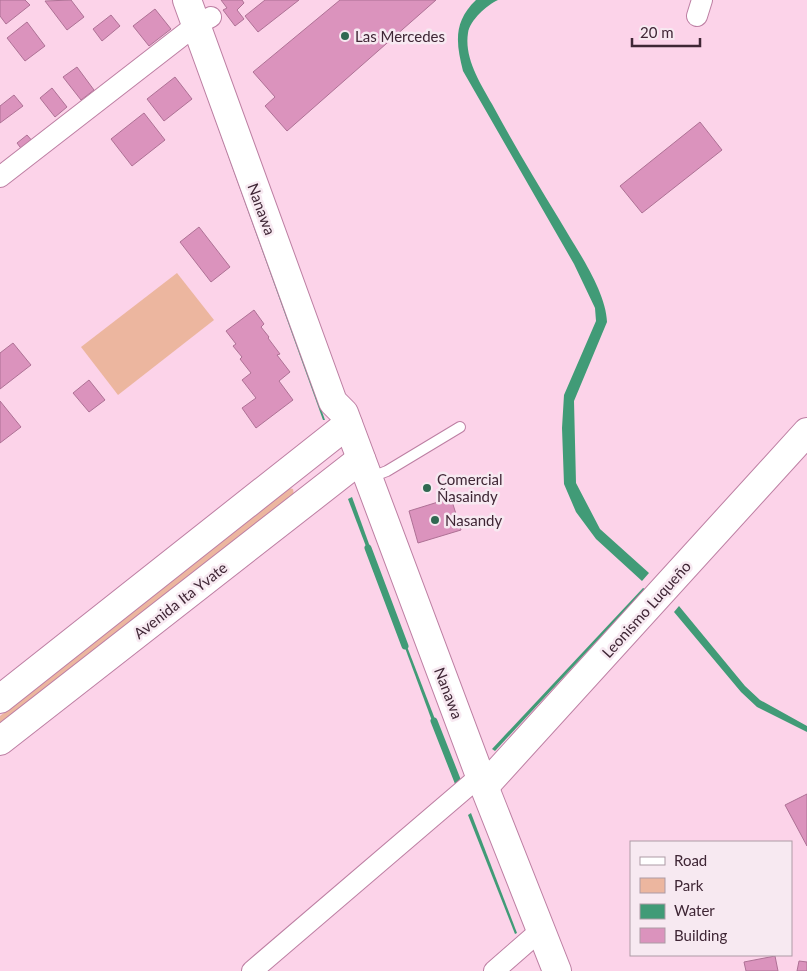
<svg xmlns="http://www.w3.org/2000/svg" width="807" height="971" font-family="Lato,sans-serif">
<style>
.green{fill:#ecb69f}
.water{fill:#419b77}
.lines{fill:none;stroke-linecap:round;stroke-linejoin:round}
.stream{stroke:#419b77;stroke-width:7}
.building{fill:#db93bd;stroke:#ae7195}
.lane-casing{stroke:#bd7fa3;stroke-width:12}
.street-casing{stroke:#bd7fa3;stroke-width:22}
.secondary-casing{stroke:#bd7fa3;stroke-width:30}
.lane{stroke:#fff;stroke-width:10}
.street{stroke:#fff;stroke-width:20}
.secondary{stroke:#fff;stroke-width:28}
.poi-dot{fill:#306851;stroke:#f7e9f1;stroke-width:2}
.labels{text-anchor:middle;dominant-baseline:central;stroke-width:5;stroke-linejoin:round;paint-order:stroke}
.poi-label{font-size:15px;fill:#3f2635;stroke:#f7e9f1;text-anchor:start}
.street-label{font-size:15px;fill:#3f2635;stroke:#f7e9f1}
</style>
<rect width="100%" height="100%" fill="#fcd3e9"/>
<g class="green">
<path d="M177 273 214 320 118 395 81 347Z"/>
<path d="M289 488 293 489 294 495 0 727V716Z"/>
</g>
<g class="water">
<path d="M476 0H498C487 5 470 20 468 33 464 58 480 83 492 104 513 143 536 181 559 219 575 247 606 290 607 322L574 401 576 483 600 529 649 573 642 581 596 539 576 512 564 484 562 428 564 395 596 321 595 308 574 264 463 71C456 43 453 22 476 0Z"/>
<path d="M191 46 325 420H323L189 47Z"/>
<path d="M352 497 373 555 370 557 348 499Z"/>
<path d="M643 588 645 589 495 751 492 749Z"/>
<path d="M679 606 745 686 760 700 807 726V732L757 707 741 692 674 612Z"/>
<path d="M403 636 438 727 435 729 401 637Z"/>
<path d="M471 813 517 933 515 934 468 815Z"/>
</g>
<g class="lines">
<g class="stream">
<path d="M368 548 405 646"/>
<path d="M434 721 458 782"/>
</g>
</g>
<g class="building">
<path d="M0 0H25L30 5 6 24 0 16Z"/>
<path d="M71 0 84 17 67 30 45 1Z"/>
<path d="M221 0H242L244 3 237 10 244 19 235 26 223 10 227 8Z"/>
<path d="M265 0H299L258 32 245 16Z"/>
<path d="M340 0H436L287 131 265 106 275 97 253 72Z"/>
<path d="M155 9 171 29 149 46 133 26Z"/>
<path d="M111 15 120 26 102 41 93 29Z"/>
<path d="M27 22 45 46 25 61 7 38Z"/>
<path d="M77 67 94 90 81 100 63 77Z"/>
<path d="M175 77 192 99 164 121 147 99Z"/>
<path d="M52 88 67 107 55 117 40 98Z"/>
<path d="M14 95 23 106 0 123V106Z"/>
<path d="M144 113 165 140 132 166 111 139Z"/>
<path d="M700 122 722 150 642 213 620 186Z"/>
<path d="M27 135 34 143 23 151 17 143Z"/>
<path d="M199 227 230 267 211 282 180 242Z"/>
<path d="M254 310 264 324 261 327 269 337 268 338 280 354 277 355 290 372 279 381 293 400 256 428 242 408 256 398 242 380 251 373 240 359 242 357 233 346 236 344 226 331Z"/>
<path d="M13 343 31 365 0 389V353Z"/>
<path d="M89 380 105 400 89 412 73 393Z"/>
<path d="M0 401 21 427 0 443Z"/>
<path d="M451 498 461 530 418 543 409 511Z"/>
<path d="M807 794V846L785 805Z"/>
<path d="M775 956 778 971H746L744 962Z"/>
<path d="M799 961 807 962V971H797Z"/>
</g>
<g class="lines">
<g class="lane-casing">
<path id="lane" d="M369 478 387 471 460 427"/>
</g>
<g class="street-casing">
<g id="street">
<path d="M697 16 702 0"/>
<path d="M0 177 196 25 211 17"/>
<path d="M252 971 480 776"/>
<path d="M494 971 541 930"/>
</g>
</g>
<g class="secondary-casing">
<g id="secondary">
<path d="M187 0 333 402 344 413 480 776 557 971"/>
<path d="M0 699 348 424"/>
<path d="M0 741 361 459"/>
<path d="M484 787 807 432"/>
</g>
</g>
<use href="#lane" class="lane"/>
<use href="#street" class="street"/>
<use href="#secondary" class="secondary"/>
</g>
<g class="poi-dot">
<circle cx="345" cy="36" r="5"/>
<circle cx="427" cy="488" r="5"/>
<circle cx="435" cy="520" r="5"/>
</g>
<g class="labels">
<g class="poi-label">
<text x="355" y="36">Las Mercedes</text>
<text x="437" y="479">Comercial<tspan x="437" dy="17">Ñasaindy</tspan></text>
<text x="445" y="520">Nasandy</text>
</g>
<g class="street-label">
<text transform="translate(262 209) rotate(70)">Nanawa</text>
<text transform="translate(180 600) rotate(-38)">Avenida Ita Yvate</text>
<text transform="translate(646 609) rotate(-48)">Leonismo Luqueño</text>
<text transform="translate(449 693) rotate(69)">Nanawa</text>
</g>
</g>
<rect x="630" y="841" width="162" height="115" fill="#f7e9f1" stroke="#ad9ba6"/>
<rect x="640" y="857" width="25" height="8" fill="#ffffff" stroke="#ad9ba6"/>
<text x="674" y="866" font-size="15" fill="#3f2635">Road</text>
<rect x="640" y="878" width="25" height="15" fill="#ecb69f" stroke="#ad9ba6"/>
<text x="674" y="891" font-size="15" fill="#3f2635">Park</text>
<rect x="640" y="904" width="25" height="15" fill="#419b77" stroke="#ad9ba6"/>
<text x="674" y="916" font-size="15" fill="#3f2635">Water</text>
<rect x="640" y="928" width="25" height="15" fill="#db93bd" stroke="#ad9ba6"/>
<text x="674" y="941" font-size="15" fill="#3f2635">Building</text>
<path d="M632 38v8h68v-8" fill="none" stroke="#3f2635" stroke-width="2.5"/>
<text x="640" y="38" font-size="15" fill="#3f2635" stroke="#f7e9f1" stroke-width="4" paint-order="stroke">20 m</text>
</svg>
